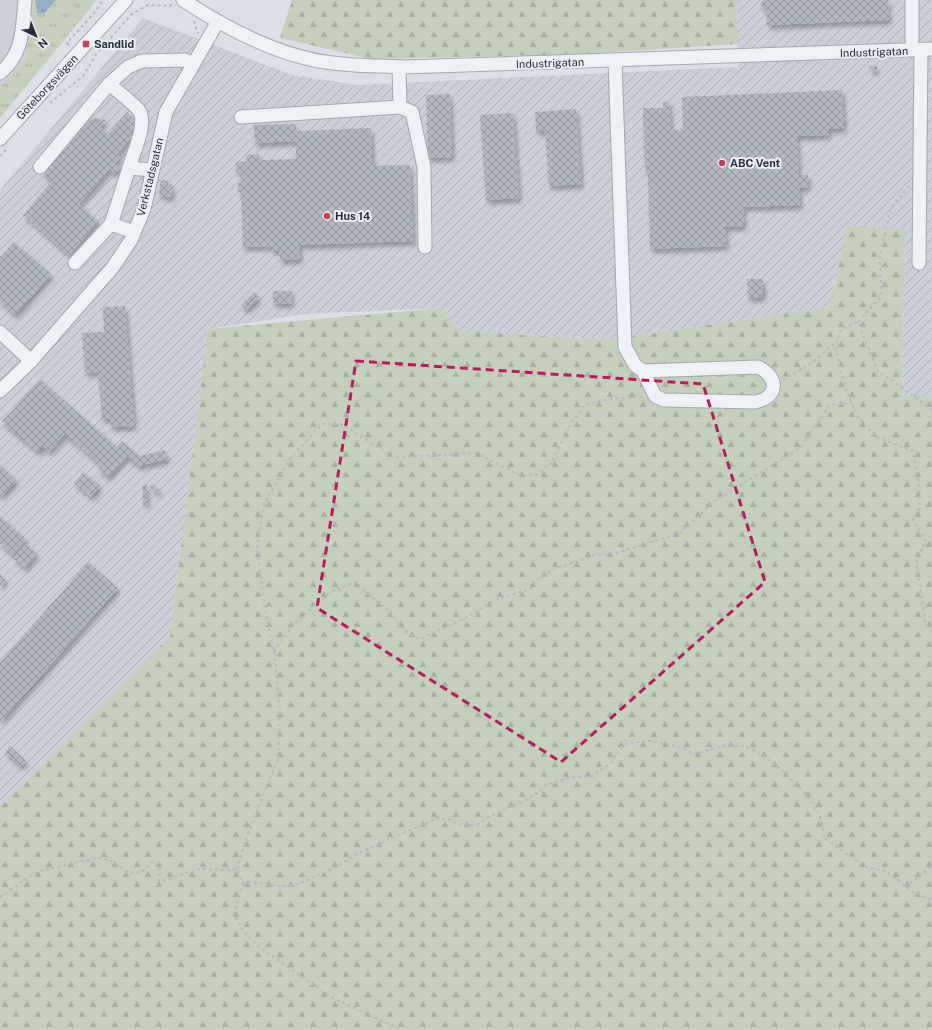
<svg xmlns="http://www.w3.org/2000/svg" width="932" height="1030" font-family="'Public Sans',sans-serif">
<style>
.built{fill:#cacfd8}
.industrial{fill:url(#industrial-furrows)}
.grass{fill:url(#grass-tufts)}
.forest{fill:url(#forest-firs)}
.water{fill:url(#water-ripples)}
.building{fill:url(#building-cross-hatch);filter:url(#shadow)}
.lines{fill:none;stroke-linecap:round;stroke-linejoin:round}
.minor-casing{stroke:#a1a7b0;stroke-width:15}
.path{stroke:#b6bbc1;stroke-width:2;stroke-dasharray:3 3;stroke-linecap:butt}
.minor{stroke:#eef1f5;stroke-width:13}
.marked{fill:none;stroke:#c2185b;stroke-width:3;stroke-dasharray:8 5;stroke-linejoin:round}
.poi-dot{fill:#cf3c57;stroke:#ebeff4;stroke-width:1.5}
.labels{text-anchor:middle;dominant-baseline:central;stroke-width:4;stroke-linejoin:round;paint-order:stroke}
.poi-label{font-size:11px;font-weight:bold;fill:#252f3c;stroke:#ebeff4;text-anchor:start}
.street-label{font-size:11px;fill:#252f3c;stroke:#ebeff4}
</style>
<defs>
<pattern id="industrial-furrows" width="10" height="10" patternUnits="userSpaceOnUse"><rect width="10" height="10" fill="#cacfd8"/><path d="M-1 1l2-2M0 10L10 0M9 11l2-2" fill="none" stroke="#adb2ba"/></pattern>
<pattern id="grass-tufts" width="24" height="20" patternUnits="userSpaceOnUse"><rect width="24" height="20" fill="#c2d0bc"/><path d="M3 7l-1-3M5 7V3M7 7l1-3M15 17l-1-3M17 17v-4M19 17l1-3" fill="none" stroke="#a7b3a2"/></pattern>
<pattern id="forest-firs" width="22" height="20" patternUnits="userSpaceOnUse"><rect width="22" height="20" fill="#c2d0bc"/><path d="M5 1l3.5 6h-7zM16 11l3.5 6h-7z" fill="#a7b3a2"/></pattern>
<pattern id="water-ripples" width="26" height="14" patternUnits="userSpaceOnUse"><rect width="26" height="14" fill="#95afc7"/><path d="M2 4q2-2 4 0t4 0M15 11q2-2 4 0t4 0" fill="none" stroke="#798fa3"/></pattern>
<pattern id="building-cross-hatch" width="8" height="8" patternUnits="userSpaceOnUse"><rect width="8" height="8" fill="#b3b9c3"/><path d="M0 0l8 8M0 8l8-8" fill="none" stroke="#9197a0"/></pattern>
<filter id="shadow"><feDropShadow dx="2.5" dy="4.5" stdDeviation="2" flood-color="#0004"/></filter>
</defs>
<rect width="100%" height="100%" fill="#dce0e6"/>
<path class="built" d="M0 0H28L25 32 26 58 0 87Z"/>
<path class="industrial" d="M736 0H932V397H902L905 230 848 226 829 307 607 340 460 331 441 308 306 314 208 329 170 636 0 807V190L143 18 292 75 357 85 738 67Z"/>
<path class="grass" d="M28 0H35L37 13 44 14 56 0H97L0 118V87L26 58 25 32Z"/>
<g class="forest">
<path d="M292 0H736L738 44 584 54 371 59 280 38Z"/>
<path d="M848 226 905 229 902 396 932 397V1030H0V807L170 636 208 329 441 308 460 331 607 340 829 307Z"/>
</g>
<path class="water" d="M35 0H56L44 14 37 13Z"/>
<g class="building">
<path d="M763 0H888L889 20 767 25 766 8 764 9 760 5Z"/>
<path d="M869 66H877V70H870Z"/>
<path d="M842 90 844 128 828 129 829 135 797 136 799 175H808V187L799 188 800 205 743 207 744 226 725 227 726 246 650 249 648 173H646L644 154 643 108H663V102L669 101 671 130H683L682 97Z"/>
<path d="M450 94 452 157 428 158 426 95Z"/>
<path d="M576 109 581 184 549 186 545 131H536L535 112Z"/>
<path d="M127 112 138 122V130L117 154 120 157 115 164 120 168 115 174 110 169 79 204 98 221 69 255 23 215 52 181 42 172 84 123 95 118 106 120 100 127 108 134Z"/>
<path d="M513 113 519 198 486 200 480 115Z"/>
<path d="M296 124V131L371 128 372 166 410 165 413 241 299 245 300 259 280 260 279 246 278 250 272 251V246L243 247 241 192H238V183H241L240 172H236V162L247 161 246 155 259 154V160L296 159V141L255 143 254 125Z"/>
<path d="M161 180 169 181 168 185H173L171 197 159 195Z"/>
<path d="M14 242 51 274 15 315 0 301V257Z"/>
<path d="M747 279H763V297L748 298Z"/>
<path d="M273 291H292L291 304 273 303Z"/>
<path d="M255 292 259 297 246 310 241 305Z"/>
<path d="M125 306 134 426 111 427 110 418 102 419 98 372 85 373 82 333 104 332 103 307Z"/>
<path d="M40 379 117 447 122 441 140 456 165 450 167 459 139 466 127 456 108 477 99 469 101 465 65 434 49 452 43 446 38 452 2 421Z"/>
<path d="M0 465 16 480 0 498Z"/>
<path d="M83 472 100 486 91 497 74 483Z"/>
<path d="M153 484 160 490 158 493 150 487Z"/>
<path d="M143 485H147V504L143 505Z"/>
<path d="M0 516 26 539 13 555 0 543Z"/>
<path d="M26 544 37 553 25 568 13 558Z"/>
<path d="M88 562 118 588 0 722V662Z"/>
<path d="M0 574 6 580 0 587Z"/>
<path d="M10 746 26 761 21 766 5 752Z"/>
</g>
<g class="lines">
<g class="minor-casing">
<g id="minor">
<path d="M183 0C227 29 279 57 333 63 356 66 381 66 405 67L932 49"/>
<path d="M912 0V50"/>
<path d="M615 61 625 347 635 365 643 371 655 396 664 400 755 402C779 397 779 377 758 367L643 371"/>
<path d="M0 73C24 53 22 29 25 0"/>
<path d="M109 84C119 92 129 100 138 109 149 121 133 153 129 168"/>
<path d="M400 107 412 112 424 167 425 247"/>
<path d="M241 117 400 107 399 67"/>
<path d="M0 139 126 0"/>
<path d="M40 167 109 84 128 67 142 61 185 60 193 64"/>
<path d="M134 232 111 224 129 168 152 170"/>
<path d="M75 263 111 224"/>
<path d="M919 263 921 50"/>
<path d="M0 332 31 361"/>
<path d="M0 391 31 361 113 267 131 240 144 209 166 112 217 23"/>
</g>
</g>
<g class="path">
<path d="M194 21 198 34"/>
<path d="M69 45 67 43 95 12 103 0"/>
<path d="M50 103 83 76 97 53 133 13 148 5 170 6 173 2"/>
<path d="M0 156 6 150"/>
<path d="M858 322 881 297 880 257 891 207 909 186"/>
<path d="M783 380 812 363 837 341"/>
<path d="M932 410 877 370 858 322 844 328 839 333 836 350 845 388 858 417 876 437 913 451 919 484 920 507 913 520 926 541 916 559 925 622 932 631"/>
<path d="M274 652 296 622 331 592 355 582 364 591 389 611 406 632 419 639 464 619 495 600 530 589 539 578 554 569 595 555 614 554 680 533 713 502 800 448 830 405 852 403"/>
<path d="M237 869 247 836 278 758 280 711 274 652 266 616 257 548 264 504 290 459 322 424H341L394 457 476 453 520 475H536L553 462 566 431 585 404 610 399 642 397"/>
<path d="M243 883 234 913 240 927 258 946 331 997 401 1030"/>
<path d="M905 887 932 866"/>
<path d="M0 897 25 879 45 869 57 868 70 863 99 858 110 860 129 873 142 872 153 861 160 868 159 881C174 880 187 870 202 869 214 869 225 871 237 869L243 883C259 881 274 887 289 886 301 885 348 862 356 854L438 818 451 820 461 825H477L488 817 522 802 539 792 546 785 572 777 592 776 611 763 621 747 629 743 649 741 662 743 683 748 693 754C710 750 727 743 745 747 767 753 810 793 819 814 822 821 823 830 824 838L866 867 884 871 897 879 909 890 932 900"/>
</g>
<use href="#minor" class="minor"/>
</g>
<path class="marked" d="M356 361 703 384 765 582 561 762 317 608Z"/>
<g class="poi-dot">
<rect x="82" y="40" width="8" height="8" rx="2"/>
<circle cx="722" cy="163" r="4"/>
<circle cx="327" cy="216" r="4"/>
</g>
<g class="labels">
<g class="poi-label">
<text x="94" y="44">Sandlid</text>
<text x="730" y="163">ABC Vent</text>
<text x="335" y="216">Hus 14</text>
</g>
<g class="street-label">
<text transform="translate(874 52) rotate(-2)">Industrigatan</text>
<text transform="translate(550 63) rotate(-2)">Industrigatan</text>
<text transform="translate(47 87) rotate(-47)">Göteborgsvägen</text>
<text transform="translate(150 177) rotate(-76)">Verkstadsgatan</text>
</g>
</g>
<g transform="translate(36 36) rotate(137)" stroke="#ebeff4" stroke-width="3" paint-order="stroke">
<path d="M0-3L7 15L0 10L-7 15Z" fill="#252f3c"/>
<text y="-6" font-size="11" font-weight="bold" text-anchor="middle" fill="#252f3c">N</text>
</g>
</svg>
